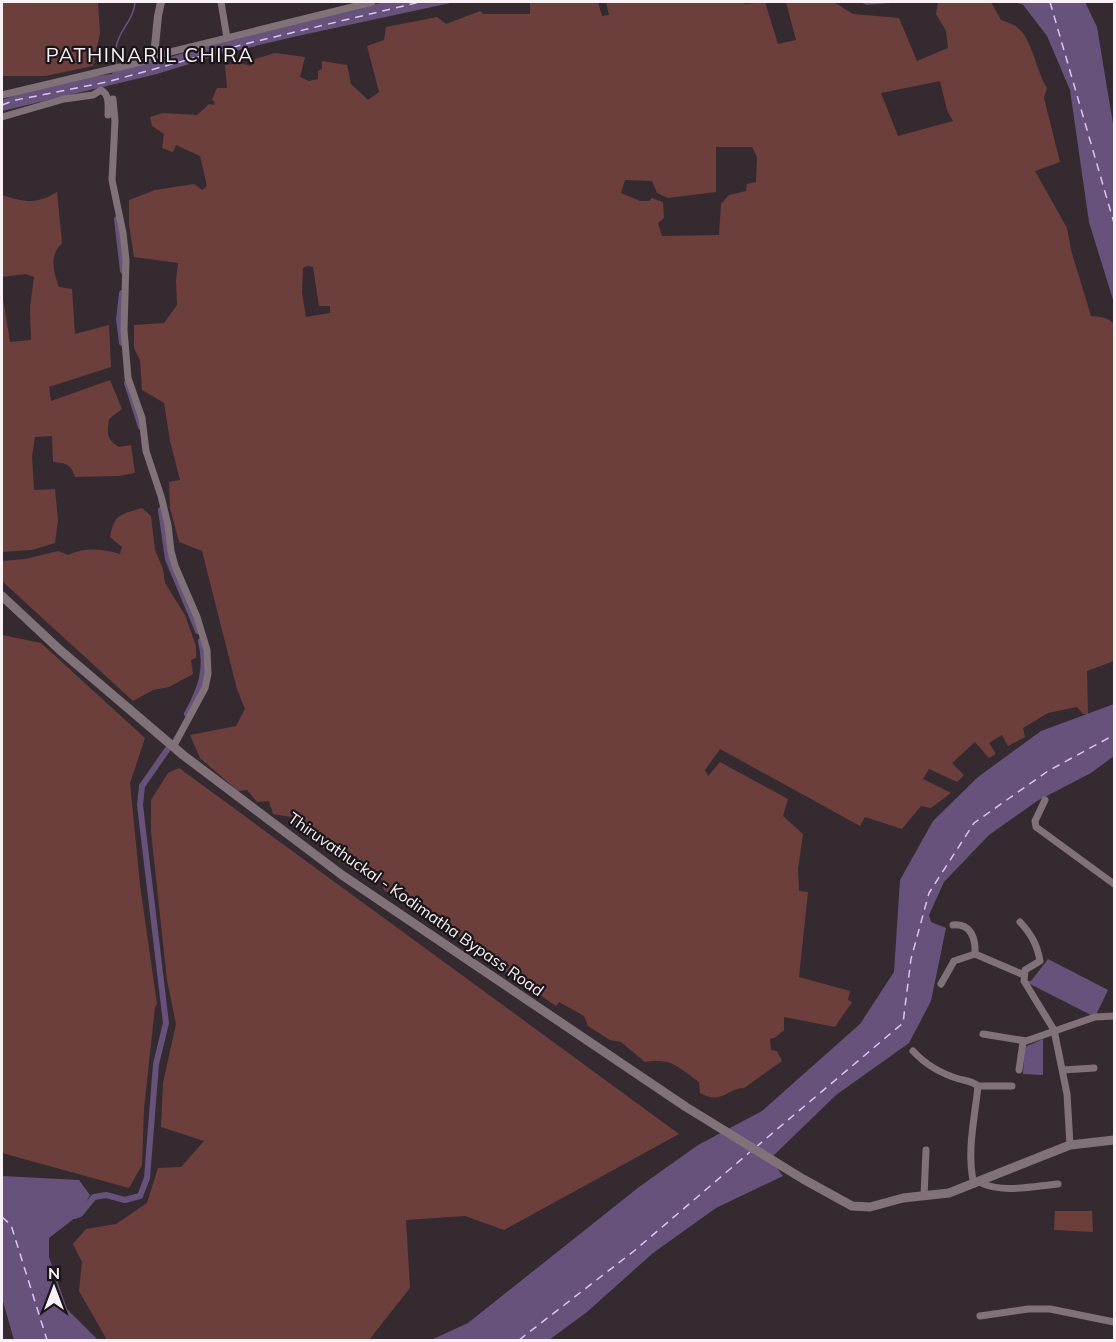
<svg xmlns="http://www.w3.org/2000/svg" width="1116" height="1342" font-family="Mulish,sans-serif">
<style>
.green{fill:#6c3f3d;fill-rule:evenodd}
.water{fill:#67527b}
.lines{fill:none;stroke-linecap:round;stroke-linejoin:round}
.stream{stroke:#67527b;stroke-width:1.5}
.canal{stroke:#67527b;stroke-width:6}
.ferry{stroke:#dec3f9;stroke-width:1.5;stroke-dasharray:8 6;stroke-linecap:butt}
.minor{stroke:#81727a;stroke-width:7}
.tertiary{stroke:#81727a;stroke-width:8}
.secondary{stroke:#81727a;stroke-width:9}
.labels{text-anchor:middle;dominant-baseline:central;stroke-width:4.5;stroke-linejoin:round;paint-order:stroke}
.street-label{font-size:16px;fill:#f9f1f5;stroke:#1a1518}
.quarter-label{font-size:20px;letter-spacing:1.5px;fill:#f9f1f5;stroke:#1a1518}
</style>
<rect width="100%" height="100%" fill="#362a31"/>
<g class="green">
<path d="M2 2H98L100 33 93 66 45 76H2Z"/>
<path d="M530 2H598L602 16 609 15 606 2H744L745 4 765 2 778 44 796 40 786 2H834L853 14 899 18 917 61 948 48 946 31 936 14 938 2H991L1001 20C1006 22 1014 24 1018 28 1032 39 1037 73 1047 88L1044 98 1060 162 1035 171 1067 228 1071 250 1091 316C1101 317 1109 317 1114 325V661L1087 671 1088 714H1083L1077 707 1048 713 1023 728 1025 737 1008 746 1002 735 989 743 996 754 989 758 975 742 952 763 964 775 957 782 929 769 923 779 951 793 931 808 921 806 902 829 865 817 860 826 720 749 705 770 708 776 720 762 788 799 783 816 803 834 798 869 799 891 808 892 799 977 850 991 848 1000 852 1002 835 1027 784 1017V1030L776 1037 770 1039 771 1050 777 1051 782 1061 744 1088C726 1089 722 1105 700 1093L699 1082C678 1067 672 1058 645 1062L621 1042 610 1040 588 1026 584 1016 559 1002 556 1006 459 940V933L446 925 439 926 384 890 379 871 355 872 293 826 291 817 273 814 269 801 257 802 247 790 238 791 200 758 190 735 236 726 245 709 237 689 202 551 179 542 170 508 169 482 180 480 170 441 164 403 142 390 140 360 134 348V325L164 323 177 305 176 280 178 263 134 257 129 225V200L155 190 194 184 202 190 207 186 200 156 176 145 173 152 162 148 164 134 152 126 150 117 163 113 197 115 209 104 214 105 215 102 212 100 217 88H227L225 65 240 63 251 66 255 59 275 53 305 57 300 77 309 81 318 79V71L322 69V61L347 65 351 84 368 100 379 92 367 46 384 40 386 27 437 17 446 24 480 11 483 14H530ZM940 81 947 110 953 121 898 136 881 93ZM716 147H752L757 157 756 182 747 184 746 191 729 195 721 204 719 235 662 236 658 223 664 218 663 202 652 198 649 201H640L621 193 625 180 652 181 657 193 668 198 716 192ZM307 266 313 267 319 306H330V313L306 317 302 293 303 268Z"/>
<path d="M57 192 62 243C49 256 53 271 59 287L72 289 75 334 109 325 111 367 49 387 51 401 110 380 122 409 109 419C107 433 106 439 119 447L131 445 135 473 118 476 75 477C71 464 66 463 53 462L52 436 35 437 32 456 34 490 55 489 58 520 55 543 32 550 2 552V292L10 342 31 340 30 307 34 277 26 274 2 277V195C24 202 36 205 57 192Z"/>
<path d="M142 508 151 516 155 550 163 569 165 583 185 615 196 646V658L191 660 193 674 169 687 153 690 133 701 2 581V561L25 559 58 551 68 555C85 547 102 549 120 554L122 547 110 537C115 513 120 515 142 508Z"/>
<path d="M2 635 41 643 145 738 130 783 140 885 157 1004 155 1007 144 1109 142 1165 129 1188 2 1153Z"/>
<path d="M179 768 679 1134 504 1230 465 1216 406 1220 410 1288 369 1340H107L79 1291 82 1262 73 1244 86 1229 116 1224 147 1203 158 1168 181 1167 204 1141 161 1127 163 1083 176 1024 167 980 151 832V800L168 773Z"/>
<path d="M1055 1211H1092L1093 1232 1054 1230Z"/>
</g>
<g class="water">
<path d="M384 2H455L293 37 218 55 157 74 2 111V100C36 87 75 78 112 74L115 68 160 60 235 38Z"/>
<path d="M1021 2H1085L1097 27 1114 130V303L1089 222 1070 90 1047 36Z"/>
<path d="M1114 704V756L1091 773 1037 801 989 835 944 882 929 915 931 922 946 928 931 1001 909 1043 836 1095 770 1159 783 1176 716 1208 653 1253 587 1312 549 1340H431L468 1323 639 1187 698 1145 762 1111 860 1024 894 972 900 880 933 821 978 777 1041 731Z"/>
<path d="M1048 959 1108 990 1095 1017 1024 981H1031Z"/>
<path d="M1043 1039V1075L1023 1074 1025 1047Z"/>
<path d="M2 1176 79 1180 90 1195 80 1214 49 1238V1257L67 1309 98 1340H14L2 1298Z"/>
</g>
<g class="lines">
<g class="stream">
<path d="M862 2 867 4 894 2"/>
<path d="M1016 2 1024 4"/>
<path d="M116 64C116 59 115 53 116 48 118 30 134 21 135 2"/>
</g>
<g class="canal">
<path d="M117 219 123 271"/>
<path d="M122 343 119 319 122 293"/>
<path d="M127 383 141 427"/>
<path d="M161 510 168 559 198 631"/>
<path d="M187 714C201 688 208 670 201 641"/>
<path d="M75 1216 80 1214 94 1197 106 1195 125 1200 140 1196 147 1178 156 1064 166 1023 140 805 142 786 167 750"/>
</g>
<g class="ferry">
<path d="M1050 2 1114 223"/>
<path d="M2 105 16 100 107 82 245 44 420 2"/>
<path d="M756 1147 903 1023 911 959 929 893 974 823 1048 771 1114 735"/>
<path d="M2 1217 11 1225 47 1340"/>
<path d="M519 1340 634 1251 750 1152"/>
</g>
<g class="minor">
<path d="M221 2 227 38"/>
<path d="M2 95 99 72 145 61 154 56 372 2"/>
<path d="M113 99 115 121 112 180 123 233 126 260 124 330 128 378 142 418 146 451 161 496 168 525 171 551 175 566 197 617 207 650 208 674 205 688 173 747"/>
<path d="M2 117 64 99 93 95 101 90C110 95 108 106 108 115"/>
<path d="M1045 800 1035 821 1036 827 1114 884"/>
<path d="M1020 922C1031 934 1037 944 1040 961L1025 970 1024 981 1054 1030 1067 1094 1070 1145"/>
<path d="M953 925C971 923 976 939 975 954"/>
<path d="M941 984 954 961 975 954 1024 975"/>
<path d="M983 1034 1026 1041 1095 1017 1114 1016"/>
<path d="M913 1051C925 1064 942 1074 959 1079 966 1081 972 1081 978 1086H1012"/>
<path d="M1019 1070 1023 1042"/>
<path d="M1063 1070 1094 1068"/>
<path d="M979 1182C1002 1194 1034 1186 1058 1184"/>
<path d="M974 1184C966 1153 975 1117 978 1086"/>
<path d="M924 1196 926 1150"/>
<path d="M980 1316 1028 1309H1050L1114 1322"/>
</g>
<path class="tertiary" d="M154 56 158 16 161 2"/>
<path class="secondary" d="M2 596 61 651 183 755 342 875 686 1107 803 1179 852 1206 870 1207 903 1198 949 1193 1070 1145 1114 1140"/>
</g>
<g class="labels">
<g class="street-label">
<text transform="translate(416 904) rotate(35)">Thiruvathuckal - Kodimatha Bypass Road</text>
</g>
<g class="quarter-label">
<text x="150" y="54">PATHINARIL CHIRA</text>
</g>
</g>
<rect width="1116" height="1342" fill="none" stroke="#f9f1f5" stroke-width="6"/>
<g transform="translate(54 1288)" stroke="#1a1518" stroke-width="4.5" paint-order="stroke">
<path d="M0-4.5L10 22L0 15L-10 22Z" fill="#f9f1f5"/>
<text y="-9" font-size="16" font-weight="bold" text-anchor="middle" fill="#f9f1f5">N</text>
</g>
</svg>
